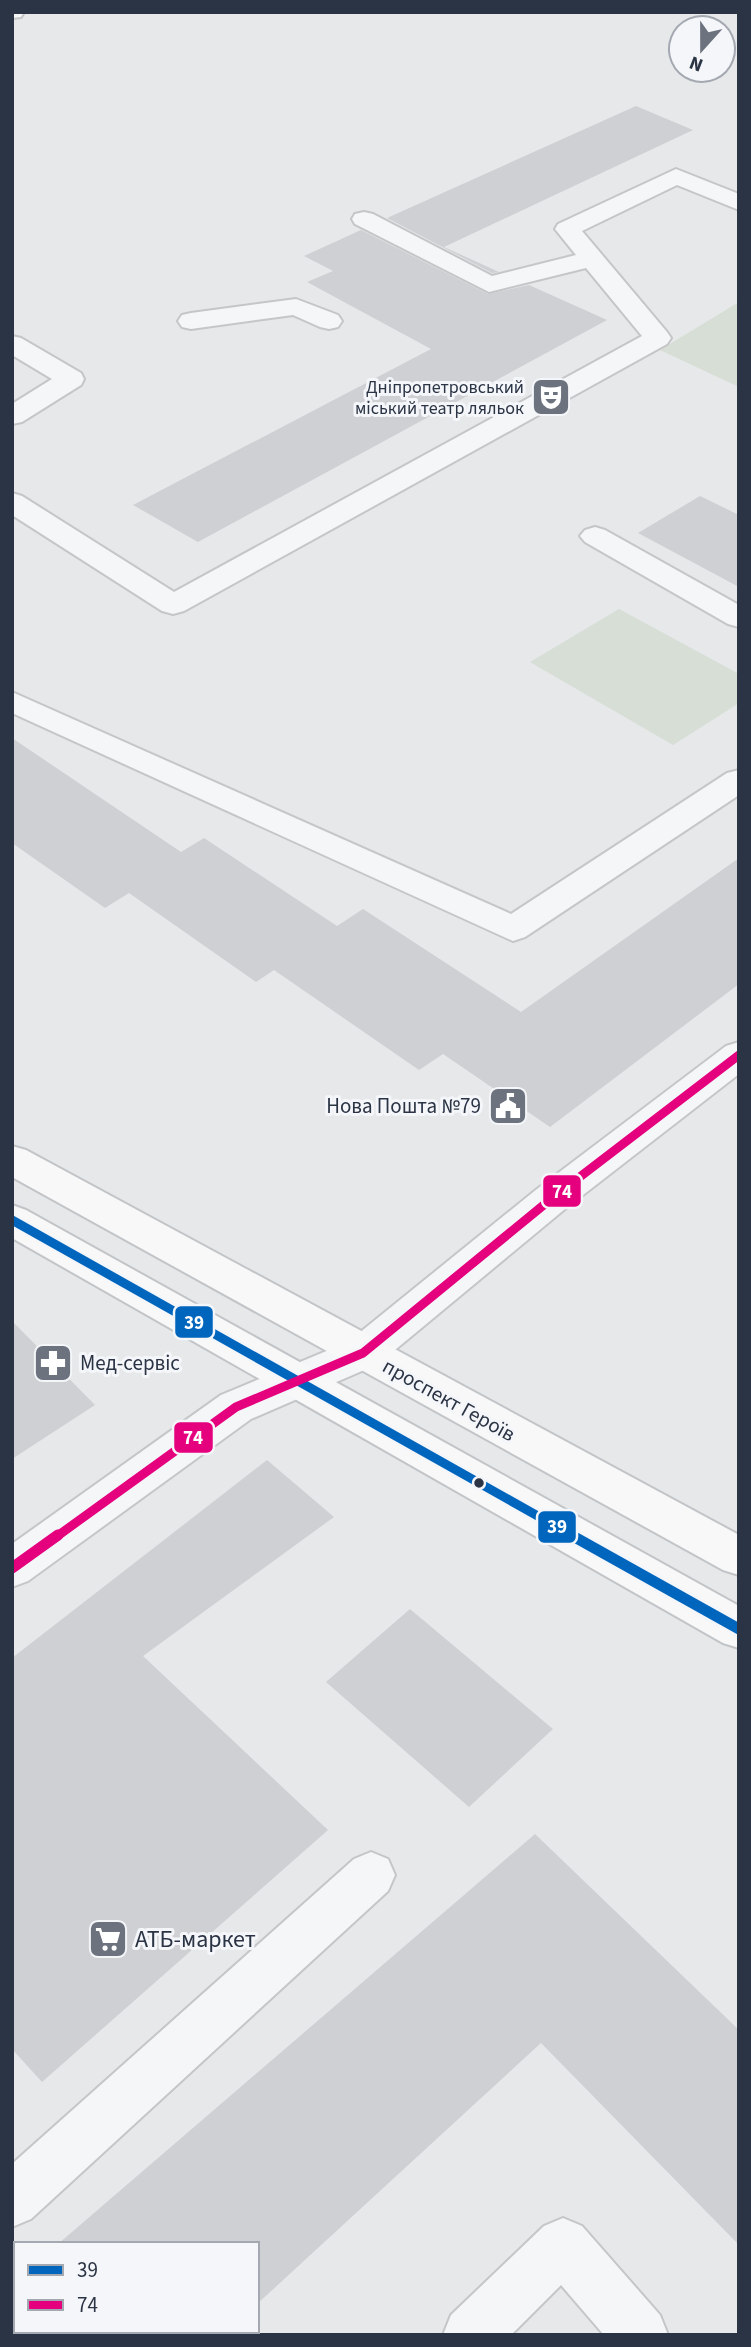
<svg xmlns="http://www.w3.org/2000/svg" width="751" height="2347" font-family="'Source Sans 3',sans-serif">
<style>
.green{fill:#d6ded6}
.building{fill:#ced0d3}
.lines{fill:none;stroke-linecap:round;stroke-linejoin:round}
.minor-casing{stroke:#c4c6c8;stroke-width:4}
.major-casing{stroke:#c2c5c8;stroke-width:4}
.minor{fill:#f5f6f7;fill-rule:evenodd}
.major{fill:#f8f8f8;fill-rule:evenodd}
.bus-1-far1-casing{stroke:#f4f6f9;stroke-width:14}
.bus-1-casing{stroke:#f4f6f9;stroke-width:17}
.bus-2-far1-casing{stroke:#f4f6f9;stroke-width:14}
.bus-2-casing{stroke:#f4f6f9;stroke-width:17}
.bus-1-far1{stroke:#0065bd;stroke-width:9}
.bus-1{stroke:#0065bd;stroke-width:11}
.bus-2-far1{stroke:#e5007d;stroke-width:9}
.bus-2{stroke:#e5007d;stroke-width:11}
.bus-dot{fill:#2b3445;stroke:#f4f6f9;stroke-width:2.5}
.labels{text-anchor:middle;dominant-baseline:central;stroke-width:6;stroke-linejoin:round;paint-order:stroke}
.far-poi-label{font-size:18px;fill:#2b3445;stroke:#f4f6f9;text-anchor:end}
.poi-label{font-size:21px;fill:#2b3445;stroke:#f4f6f9;text-anchor:end}
.street-label{font-size:21px;fill:#2b3445;stroke:#f4f6f9}
.near-poi-label{font-size:24px;fill:#2b3445;stroke:#f4f6f9;text-anchor:start}
.line-badge{stroke:#f4f6f9;stroke-width:2.5}
.badge-label{font-size:19px;text-anchor:middle;font-weight:bold;fill:#fff}
</style>
<rect width="100%" height="100%" fill="#e6e8ea"/>
<g class="green">
<path d="M739 302V387L660 350Z"/>
<path d="M619 609 739 674V703L673 745 530 662Z"/>
</g>
<g class="building">
<path d="M636 106 693 130 444 247 499 272 492 273 387 218Z"/>
<path d="M361 230 488 294 529 285 607 320 198 542 133 505 431 349 307 282 333 271 304 256Z"/>
<path d="M700 496 739 515V587L638 533Z"/>
<path d="M12 738 181 852 204 838 337 926 363 909 521 1012 739 858V984L550 1127 443 1054 419 1070 274 970 256 982 129 893 105 908 12 843Z"/>
<path d="M12 1321 95 1405 12 1459Z"/>
<path d="M267 1460 334 1517 143 1656 328 1830 42 2082 12 2049V1658Z"/>
<path d="M410 1609 553 1729 469 1807 326 1682Z"/>
<path d="M535 1834 739 2030V2245L541 2043 257 2304V2244H58Z"/>
<path d="M16 2280V2331H227L223 2335H12V2283Z"/>
</g>
<g class="lines">
<g class="minor-casing">
<g id="minor">
<path d="M12 12H24L21 17 13 18Z"/>
<path d="M676 169 739 194V210L677 185 582 231 667 332 671 338 667 344 184 611 173 614 162 611 12 515V493L22 496 174 592 642 336 586 268 489 292 355 224 352 219 355 214 364 212 373 214 492 276 576 255 555 229 558 224Z"/>
<path d="M296 299 338 315 342 321 338 327 329 329 320 327 293 315 191 329 182 327 178 321 182 315 191 313Z"/>
<path d="M12 336 21 338 81 373 84 379 81 385 22 422 12 424V404L52 379 12 355Z"/>
<path d="M595 527 605 530 739 605V627L728 624 585 542 580 536 585 530Z"/>
<path d="M12 692 511 914 727 773 739 770V795L525 937 513 941 12 713Z"/>
<path d="M739 1042V1074L565 1209 378 1364 251 1419 28 1581 12 1587V1544L221 1395 348 1342 537 1189 726 1046Z"/>
<path d="M371 1852 388 1859 395 1875 388 1891 31 2219 12 2227V2164L354 1859Z"/>
<path d="M563 2218 582 2226 660 2315 668 2335H604L561 2285 511 2335H443L451 2315 544 2226Z"/>
</g>
</g>
<g class="major-casing">
<g id="major">
<path d="M12 1146 26 1150 739 1535V1575L723 1570 12 1177Z"/>
<path d="M12 1205 26 1210 739 1606V1648L723 1643 12 1238Z"/>
</g>
</g>
<use href="#minor" class="minor"/>
<use href="#major" class="major"/>
<g class="bus-1-far1-casing">
<path id="bus-1-far1" d="M12 1220 575 1537"/>
</g>
<g class="bus-1-casing">
<path id="bus-1" d="M571 1535 739 1629"/>
</g>
<g class="bus-2-far1-casing">
<path id="bus-2-far1" d="M56 1537 236 1407 363 1353 551 1199 739 1055"/>
</g>
<g class="bus-2-casing">
<path id="bus-2" d="M12 1568 58 1535"/>
</g>
<use href="#bus-1-far1" class="bus-1-far1"/>
<use href="#bus-1" class="bus-1"/>
<use href="#bus-2-far1" class="bus-2-far1"/>
<use href="#bus-2" class="bus-2"/>
</g>
<defs>
<g id="theatre-square" transform="scale(2.0125)"><rect x="-9" y="-9" width="18" height="18" rx="4" fill="#6c737f" stroke="#f4f6f9"/><path d="M-5-5.5Q0-4 5-5.5V0Q5 5 0 6Q-5 5-5 0ZM-3.3-2.5H-1v1.5H-3.3ZM1-2.5H3.3v1.5H1ZM-2.8 1Q0 5.5 2.8 1Z" fill="#fff"/></g>
<g id="civic-square" transform="scale(2.0125)"><rect x="-9" y="-9" width="18" height="18" rx="4" fill="#6c737f" stroke="#f4f6f9"/><path d="M-.6-6.5H3V-4.5H.6V-3L4-1V1h2V6H-6V1h2V-1L-.6-3ZM-1.2 2.5V6h2.4V2.5Z" fill="#fff"/></g>
<g id="pharmacy-square" transform="scale(2.0125)"><rect x="-9" y="-9" width="18" height="18" rx="4" fill="#6c737f" stroke="#f4f6f9"/><path d="M-2-6h4v4h4v4h-4v4h-4v-4h-4v-4h4Z" fill="#fff"/></g>
<g id="supermarket-square" transform="scale(2.0125)"><rect x="-9" y="-9" width="18" height="18" rx="4" fill="#6c737f" stroke="#f4f6f9"/><path d="M-6-5.5h2.5l.6 2H6L4.5 2H-2.5L-4.4-4H-6ZM-1.5 3.2a1.3 1.3 0 1 0 .1 0ZM3 3.2a1.3 1.3 0 1 0 .1 0Z" fill="#fff"/></g>
</defs>
<g fill-rule="evenodd">
<use href="#theatre-square" x="551" y="397"/>
<use href="#civic-square" x="508" y="1106"/>
<use href="#pharmacy-square" x="53" y="1363"/>
<use href="#supermarket-square" x="108" y="1939"/>
</g>
<circle class="bus-dot" cx="479" cy="1483" r="6"/>
<g class="labels">
<g class="far-poi-label">
<text x="524" y="387">Дніпропетровський<tspan x="524" dy="21">міський театр ляльок</tspan></text>
</g>
<g class="poi-label">
<text x="481" y="1106">Нова Пошта №79</text>
<text x="80" y="1363" text-anchor="start">Мед-сервіс</text>
</g>
<g class="street-label">
<text transform="translate(449 1400) rotate(29)">проспект Героїв</text>
</g>
<g class="near-poi-label">
<text x="135" y="1939">АТБ-маркет</text>
</g>
</g>
<g class="line-badge">
<rect x="542" y="1174" width="40" height="34" rx="7" fill="#e5007d"/>
<rect x="174" y="1305" width="40" height="34" rx="7" fill="#0065bd"/>
<rect x="173" y="1421" width="41" height="33" rx="7" fill="#e5007d"/>
<rect x="537" y="1510" width="40" height="34" rx="7" fill="#0065bd"/>
</g>
<g class="badge-label">
<text x="562" y="1198">74</text>
<text x="194" y="1329">39</text>
<text x="193" y="1444">74</text>
<text x="557" y="1533">39</text>
</g>
<rect width="751" height="2347" fill="none" stroke="#2b3445" stroke-width="28"/>
<rect x="14" y="2242" width="245" height="91" fill="#f4f6f9" stroke="#a4a8b1" stroke-width="2"/>
<rect x="28" y="2265" width="35" height="10" fill="#0065bd" stroke="#a4a8b1" stroke-width="2"/>
<text x="77" y="2277" font-size="21" fill="#2b3445">39</text>
<rect x="28" y="2300" width="35" height="10" fill="#e5007d" stroke="#a4a8b1" stroke-width="2"/>
<text x="77" y="2312" font-size="21" fill="#2b3445">74</text>
<g transform="translate(702 49) rotate(201)"><circle r="33" fill="#f4f6f9" stroke="#a4a8b1" stroke-width="2"/>
<path d="M0-5L12 26L0 18L-12 26Z" fill="#6c737f"/>
<text y="-10" font-size="19" font-weight="bold" text-anchor="middle" fill="#2b3445">N</text>
</g>
</svg>
